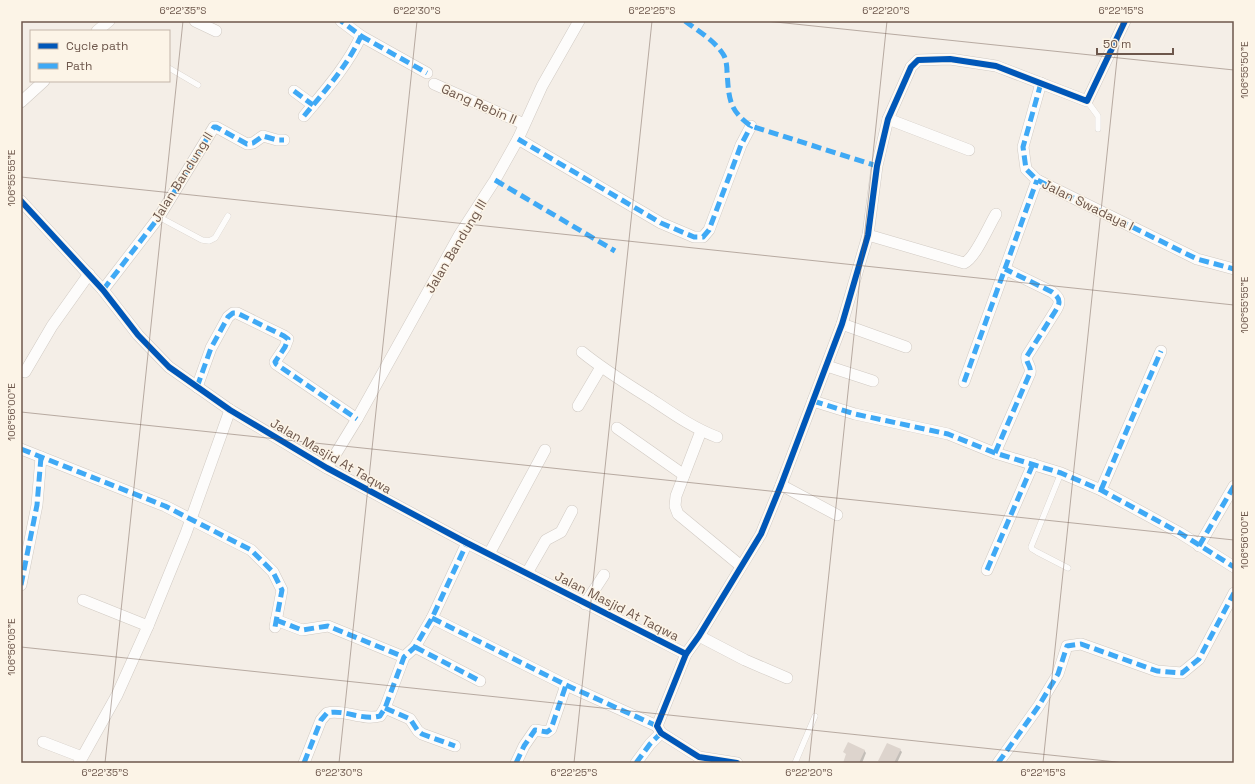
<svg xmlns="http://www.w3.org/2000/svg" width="1255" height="784" font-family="'Space Grotesk',sans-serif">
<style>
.shadow{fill:#0003}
.building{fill:#ddd4cd}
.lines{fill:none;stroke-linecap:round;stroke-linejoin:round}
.lane-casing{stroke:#d1cac3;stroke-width:6}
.street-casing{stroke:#d1cac3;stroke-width:12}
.lane{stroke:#fdfcfb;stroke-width:5.5}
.street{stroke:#fdfcfb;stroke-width:11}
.quiet{stroke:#3fa9f5;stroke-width:5;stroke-dasharray:10 5;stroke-linecap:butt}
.cycleway-casing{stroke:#fcf4e7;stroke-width:8}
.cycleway{stroke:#0057b8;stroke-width:6}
.ticks{fill:none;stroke:#6d574c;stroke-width:1;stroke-opacity:0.45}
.labels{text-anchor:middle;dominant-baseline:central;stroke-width:3;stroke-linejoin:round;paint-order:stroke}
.street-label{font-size:13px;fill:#6d574c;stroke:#fcf4e7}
.neatline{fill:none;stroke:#6d574c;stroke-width:1.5}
.ticks-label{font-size:10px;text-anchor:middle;fill:#6d574c}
</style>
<rect width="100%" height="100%" fill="#f4eee7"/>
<g class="shadow">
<path d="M864 750 866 753 862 763H844Z"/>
<path d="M900 750 902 752 897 763H883L880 760Z"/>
</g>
<g class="building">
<path d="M848 742 865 750 859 763H843L846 754 843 752Z"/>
<path d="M887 743 901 749 894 763H883L878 761Z"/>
</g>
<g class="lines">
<g class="lane-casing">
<g id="lane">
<path d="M169 68 198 85"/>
<path d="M1087 101 1098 116V129"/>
<path d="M159 217 202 240 209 241 215 238 228 216"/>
<path d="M1061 473 1031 547 1032 549 1037 552 1068 568"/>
<path d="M795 763 815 716"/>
</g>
</g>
<g class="street-casing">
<g id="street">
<path d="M195 21 216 31"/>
<path d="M97 31 109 21"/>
<path d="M361 36 427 73"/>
<path d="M1041 83 1023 147 1026 169 1037 180 1197 259 1234 269"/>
<path d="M434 84 524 124"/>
<path d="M294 91 313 105"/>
<path d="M21 102 44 81"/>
<path d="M304 116C324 92 348 65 361 36L341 21"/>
<path d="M888 119 969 150"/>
<path d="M518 139 661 223 694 237H703L709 230 741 145 751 126"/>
<path d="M21 201 103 290 138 335 169 367 230 410 327 468 467 543 686 654"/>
<path d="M868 235 964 263C975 259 989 225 996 214"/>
<path d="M103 290 159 217 214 127H216L247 144 253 143 263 136 277 140H284"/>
<path d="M842 324 906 347"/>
<path d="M582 352C604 370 627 384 651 399 672 413 693 428 717 437"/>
<path d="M827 366 873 381"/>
<path d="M25 372 52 326 89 274"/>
<path d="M964 382 1037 180"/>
<path d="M197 387 211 348 228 317 233 313H237L284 336 288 339 285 347 275 362 276 364 357 419"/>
<path d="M813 401 855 414 948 434 995 453 1061 473 1101 490 1180 533 1234 567"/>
<path d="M578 406 601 367"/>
<path d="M617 428 684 475"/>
<path d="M701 431 676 496 675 506 678 514 741 566"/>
<path d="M21 449 165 506 251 550 273 572 282 590 275 627"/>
<path d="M995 453 1030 373C1032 366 1025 363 1027 356L1056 310C1061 302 1060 298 1052 292L1005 269"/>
<path d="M327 468 357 419 460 234 495 180 518 139 542 86 579 21"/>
<path d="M781 485 837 515"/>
<path d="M1101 490 1161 351"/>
<path d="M1199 546 1234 486"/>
<path d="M489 554 545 450"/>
<path d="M987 570 1033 464"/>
<path d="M527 573 546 540 561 532 572 511"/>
<path d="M21 585 37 505 41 457"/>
<path d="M83 600 148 626"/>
<path d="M585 604 604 575"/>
<path d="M432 618 566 685 657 726"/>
<path d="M276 620 302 630 328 626 404 657"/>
<path d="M699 636 745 660 787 678"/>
<path d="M415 647 480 681"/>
<path d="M385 708 410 719 418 731 422 734 455 746"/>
<path d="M43 742 82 757"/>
<path d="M79 763 117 695 148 626 186 533 230 410"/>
<path d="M304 763 321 720 327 713C345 709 362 721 380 716L385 708 404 657 415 647 432 618 467 543"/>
<path d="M516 763 524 746 535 730 547 732 551 729 566 685"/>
<path d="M636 763 650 744 661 733"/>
<path d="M737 763 699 757 661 733 657 726 686 654 699 636 761 534 781 485 842 324 868 235 877 166 888 119 911 67 918 60 950 59 996 66 1087 101 1125 21"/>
<path d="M998 763 1038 707 1058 674 1067 646 1081 644 1157 671 1182 673 1199 659 1234 593"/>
</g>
</g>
<use href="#lane" class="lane"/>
<use href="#street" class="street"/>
<g class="quiet">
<path d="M685 21C698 31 714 40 723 54 726 58 727 66 727 72 729 97 728 110 751 126L877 166"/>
<path d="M361 36 427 73"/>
<path d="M1041 83 1023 147 1026 169 1037 180 1197 259 1234 269"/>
<path d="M294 91 313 105"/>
<path d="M304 116C324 92 348 65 361 36L341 21"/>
<path d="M518 139 661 223 694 237H703L709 230 741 145 751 126"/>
<path d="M495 180 615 251"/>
<path d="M103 290 159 217 214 127H216L247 144 253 143 263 136 277 140H284"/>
<path d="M964 382 1037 180"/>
<path d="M197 387 211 348 228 317 233 313H237L284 336 288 339 285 347 275 362 276 364 357 419"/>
<path d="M813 401 855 414 948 434 995 453 1061 473 1101 490 1180 533 1234 567"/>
<path d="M21 449 165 506 251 550 273 572 282 590 275 627"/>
<path d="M995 453 1030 373C1032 366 1025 363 1027 356L1056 310C1061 302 1060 298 1052 292L1005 269"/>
<path d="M1101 490 1161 351"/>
<path d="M1199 546 1234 486"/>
<path d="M987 570 1033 464"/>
<path d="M21 585 37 505 41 457"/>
<path d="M432 618 566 685 657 726"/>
<path d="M276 620 302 630 328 626 404 657"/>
<path d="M415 647 480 681"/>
<path d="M385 708 410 719 418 731 422 734 455 746"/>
<path d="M304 763 321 720 327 713C345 709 362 721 380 716L385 708 404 657 415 647 432 618 467 543"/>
<path d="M516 763 524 746 535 730 547 732 551 729 566 685"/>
<path d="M636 763 650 744 661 733"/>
<path d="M998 763 1038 707 1058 674 1067 646 1081 644 1157 671 1182 673 1199 659 1234 593"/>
</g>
<g class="cycleway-casing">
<g id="cycleway">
<path d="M21 201 103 290 138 335 169 367 230 410 327 468 467 543 686 654"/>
<path d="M737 763 699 757 661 733 657 726 686 654 699 636 761 534 781 485 842 324 868 235 877 166 888 119 911 67 918 60 950 59 996 66 1087 101 1125 21"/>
</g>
</g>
<use href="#cycleway" class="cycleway"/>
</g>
<path class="ticks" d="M766 21 1234 70M21 177 1234 305M21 412 1234 540M21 647 1126 763M105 763 183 21M339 763 417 21M574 763 652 21M809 763 887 21M1043 763 1121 21"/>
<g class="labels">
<g class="street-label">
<text transform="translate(479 104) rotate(24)">Gang Rebin II</text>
<text transform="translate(182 177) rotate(-58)">Jalan Bandung II</text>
<text transform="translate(1088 205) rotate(26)">Jalan Swadaya I</text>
<text transform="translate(456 246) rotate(-59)">Jalan Bandung III</text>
<text transform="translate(331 456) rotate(30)">Jalan Masjid At Taqwa</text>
<text transform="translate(617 606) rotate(27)">Jalan Masjid At Taqwa</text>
</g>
</g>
<rect width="1255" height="784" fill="none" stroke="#fcf4e7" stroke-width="44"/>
<rect x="30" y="30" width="140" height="52" fill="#fcf4e7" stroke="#c3b5a9"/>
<rect x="38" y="43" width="20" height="6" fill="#0057b8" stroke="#c3b5a9"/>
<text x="66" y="50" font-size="12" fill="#6d574c">Cycle path</text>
<rect x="38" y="63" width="20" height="6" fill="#3fa9f5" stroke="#c3b5a9"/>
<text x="66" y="70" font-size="12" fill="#6d574c">Path</text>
<path d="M1097 48v6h76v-6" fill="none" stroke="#6d574c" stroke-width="2"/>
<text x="1103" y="48" font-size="12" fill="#6d574c" stroke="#fcf4e7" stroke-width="3" paint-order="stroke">50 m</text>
<rect x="22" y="22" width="1211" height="740" class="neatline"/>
<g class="ticks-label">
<text x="183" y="14">6°22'35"S</text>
<text x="417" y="14">6°22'30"S</text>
<text x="652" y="14">6°22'25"S</text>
<text x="886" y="14">6°22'20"S</text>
<text x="1121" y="14">6°22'15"S</text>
<text transform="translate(1244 70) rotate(-90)" y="4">106°55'50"E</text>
<text transform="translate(11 178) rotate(-90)" y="4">106°55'55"E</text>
<text transform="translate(1244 305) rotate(-90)" y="4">106°55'55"E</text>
<text transform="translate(11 412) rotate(-90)" y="4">106°56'00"E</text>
<text transform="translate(1244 540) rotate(-90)" y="4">106°56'00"E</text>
<text transform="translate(11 647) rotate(-90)" y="4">106°56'05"E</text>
<text x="105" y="776">6°22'35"S</text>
<text x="339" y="776">6°22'30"S</text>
<text x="574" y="776">6°22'25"S</text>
<text x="809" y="776">6°22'20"S</text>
<text x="1043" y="776">6°22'15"S</text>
</g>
</svg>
